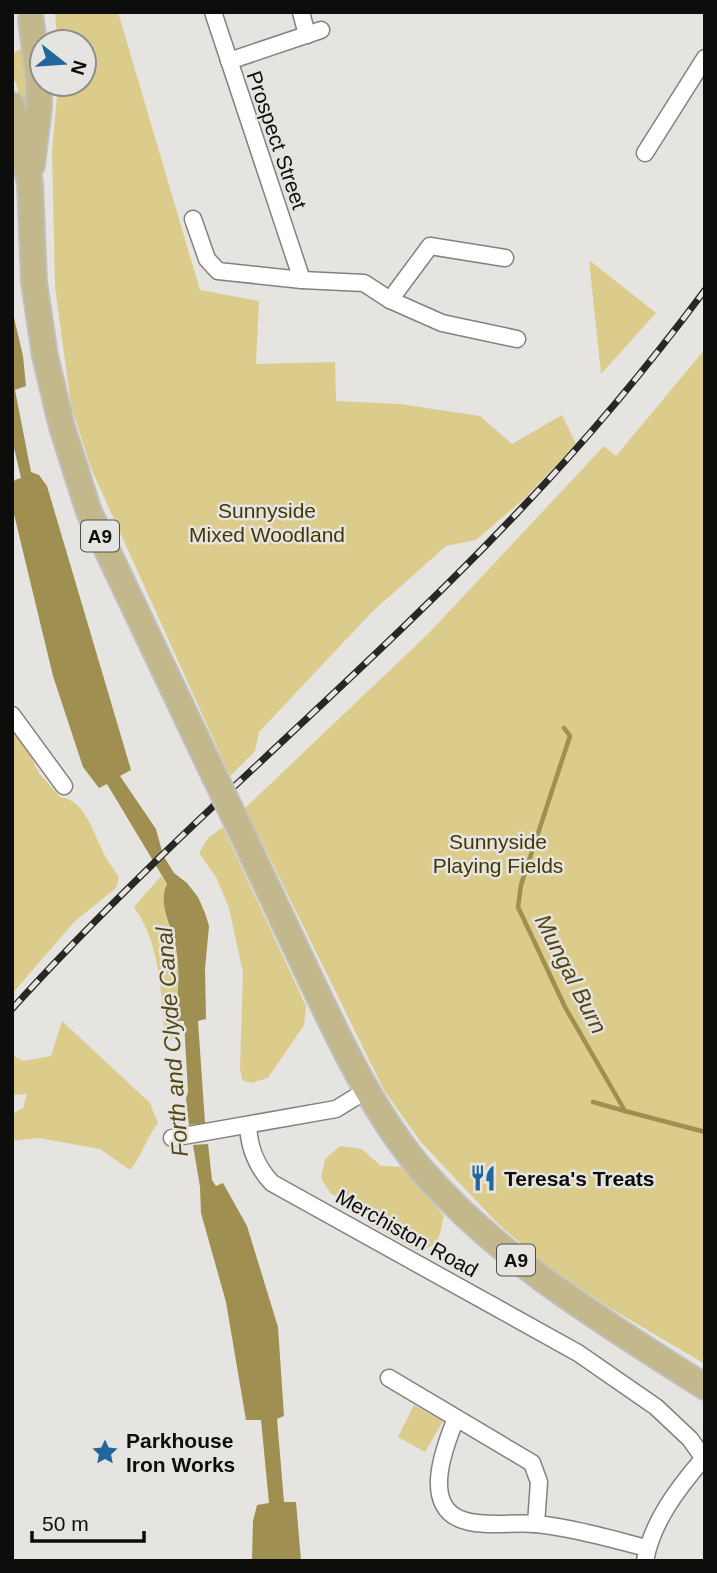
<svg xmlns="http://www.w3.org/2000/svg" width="717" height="1573" font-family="Helvetica,sans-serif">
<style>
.green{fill:#dccc8c}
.water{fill:#9f9051}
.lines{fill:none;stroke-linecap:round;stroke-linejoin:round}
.stream{stroke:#9f9051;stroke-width:4.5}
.street-casing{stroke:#83827f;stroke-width:19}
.primary-casing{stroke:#c0c0c0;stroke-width:28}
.street{stroke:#fff;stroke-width:16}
.primary{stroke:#c2b88c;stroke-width:24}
.rail-casing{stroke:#272725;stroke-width:7}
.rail{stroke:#e5e4e0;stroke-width:4.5;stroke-dasharray:13;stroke-linecap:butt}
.primary-bridge-casing{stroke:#c0c0c0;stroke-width:28;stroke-linecap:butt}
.primary-bridge{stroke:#c2b88c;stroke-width:24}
.labels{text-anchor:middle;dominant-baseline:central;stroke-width:5;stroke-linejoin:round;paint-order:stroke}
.shield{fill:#e5e4e0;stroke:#4e4e4b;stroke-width:2}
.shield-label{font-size:19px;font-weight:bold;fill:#0d0d0b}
.street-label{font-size:21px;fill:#0d0d0b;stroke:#e5e4e0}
.park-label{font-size:21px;fill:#443802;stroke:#e5e4e0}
.poi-label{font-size:21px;font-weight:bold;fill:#0d0d0b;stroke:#e5e4e0;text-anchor:start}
.water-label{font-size:23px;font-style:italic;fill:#524715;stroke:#e5e4e0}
</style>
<rect width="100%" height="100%" fill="#e5e4e0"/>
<g class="green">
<path d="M55 12H118L200 290 259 301 256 364 335 362 336 401 400 404 480 416 512 444 562 415 576 444 525 498 476 540 446 546 372 612 259 732 255 751 230 776 90 466 71 405 55 287 52 151 58 84H84V42H57Z"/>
<path d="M22 48 30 66 27 129 16 83 12 78V54Z"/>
<path d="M589 260 656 313 601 374Z"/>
<path d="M705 349V1364L608 1307 551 1269 498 1224 420 1141 384 1090 245 808 428 634 604 446 616 456Z"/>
<path d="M12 726 22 739 39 773 60 797C86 799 95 838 106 858 110 864 115 871 119 877L116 888 74 922 12 994Z"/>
<path d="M223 827 306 1006 304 1025 268 1078 251 1083 242 1080 240 1068 243 973 229 908 216 877 199 853 208 838Z"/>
<path d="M161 876 167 884C158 902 170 929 176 948 181 967 178 1015 176 1036L169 1041 165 1039C161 994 161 945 134 907Z"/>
<path d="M62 1021 150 1103 158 1123C146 1138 142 1156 130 1170L100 1149 39 1138 12 1141V1114L23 1108 27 1094 12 1095V1055L23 1061 51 1056Z"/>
<path d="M340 1146 362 1149 381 1166 404 1167 444 1216C439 1237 440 1246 418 1251L368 1223 354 1203 331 1194 321 1178 325 1159Z"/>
<path d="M414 1405 443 1421 425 1452 398 1437Z"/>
</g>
<g class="water">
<path d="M12 309 23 356 26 386 15 390 31 472 39 475 47 486 131 770 120 776 156 829 163 855 174 873 187 883 198 897 205 913 209 926 205 969 206 1019 198 1021 205 1123 189 1125 186 1098 188 1092 184 1021H177C177 999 180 975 177 954 175 931 156 906 167 884L107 784 99 788 83 767 53 676 12 506V486L15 480 21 478 12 439Z"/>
<path d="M208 1144 212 1180 216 1186 223 1183 247 1226 278 1327 284 1416 277 1419 284 1502H296L301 1561H252L253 1521 257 1505 269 1503 261 1420H246L226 1302 201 1213 200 1187 193 1145Z"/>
</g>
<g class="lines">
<g class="stream">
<path d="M564 728 570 736 521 885 518 907 565 1007 625 1111 705 1132"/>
<path d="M593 1102 625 1111"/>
</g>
<g class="street-casing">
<g id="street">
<path d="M213 12 302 280"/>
<path d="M301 12 307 35"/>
<path d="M229 61 321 30"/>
<path d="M645 153 705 58"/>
<path d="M193 219 207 259 218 271 302 280 364 283 390 300 442 323 517 339"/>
<path d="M390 300 430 246 505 258"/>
<path d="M12 715 64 786"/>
<path d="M248 1125C249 1148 256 1166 272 1183L578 1353 656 1407 690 1439 705 1460"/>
<path d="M172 1138 336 1109 367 1090"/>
<path d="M389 1378 532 1463 539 1482 536 1524"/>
<path d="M456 1418C444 1448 420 1509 466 1521 488 1527 514 1522 536 1524 574 1528 611 1539 647 1548"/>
<path d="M645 1561C652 1522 678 1488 703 1459"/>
</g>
</g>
<g class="primary-casing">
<g id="primary">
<path d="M31 20 39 81V107L32 165"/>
<path d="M12 105 30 183 34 282 45 356 62 427 89 512 214 775"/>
<path d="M239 827C263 878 287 929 311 980 342 1045 374 1113 420 1168 499 1260 604 1322 705 1387"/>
</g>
</g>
<use href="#street" class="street"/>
<use href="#primary" class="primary"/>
<g class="rail-casing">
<path id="rail" d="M12 1009C171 833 355 684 518 512 585 442 647 368 705 290"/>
</g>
<use href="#rail" class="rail"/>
<g class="primary-bridge-casing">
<path id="primary-bridge" d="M214 775 239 827"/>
</g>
<use href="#primary-bridge" class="primary-bridge"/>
</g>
<defs>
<g id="restaurant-bare" transform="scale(2.1)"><path d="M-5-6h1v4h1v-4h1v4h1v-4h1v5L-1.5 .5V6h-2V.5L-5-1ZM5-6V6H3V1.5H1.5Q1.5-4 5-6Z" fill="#22669b" stroke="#e5e4e0" stroke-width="2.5" paint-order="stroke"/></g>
<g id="sight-bare" transform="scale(2.1)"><path d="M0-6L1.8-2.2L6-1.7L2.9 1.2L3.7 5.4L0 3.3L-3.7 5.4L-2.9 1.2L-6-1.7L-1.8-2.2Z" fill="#22669b" stroke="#e5e4e0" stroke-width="2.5" paint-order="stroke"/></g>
</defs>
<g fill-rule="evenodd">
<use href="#restaurant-bare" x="483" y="1178"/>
<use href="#sight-bare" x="105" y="1452"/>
</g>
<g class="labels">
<g class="shield">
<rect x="81" y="520.5" width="38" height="31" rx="5"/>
<rect x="497" y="1244.5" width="38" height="31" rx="5"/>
</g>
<g class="shield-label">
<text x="100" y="536">A9</text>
<text x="516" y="1260">A9</text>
</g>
<g class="street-label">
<text transform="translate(277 140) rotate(71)">Prospect Street</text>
<text transform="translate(407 1233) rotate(29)">Merchiston Road</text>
</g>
<g class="park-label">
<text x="267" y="510">Sunnyside<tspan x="267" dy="24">Mixed Woodland</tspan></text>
<text x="498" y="841">Sunnyside<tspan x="498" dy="24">Playing Fields</tspan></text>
</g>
<g class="poi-label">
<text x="504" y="1178">Teresa's Treats</text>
<text x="126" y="1440">Parkhouse<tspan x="126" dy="24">Iron Works</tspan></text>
</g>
<g class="water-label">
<text transform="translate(571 974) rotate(63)">Mungal Burn</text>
<text transform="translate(172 1042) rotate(-94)">Forth and Clyde Canal</text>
</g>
</g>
<rect width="717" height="1573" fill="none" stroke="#0d0d0b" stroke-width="28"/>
<g transform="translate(63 63) rotate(107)"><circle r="33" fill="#e5e4e0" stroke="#8f8e8b" stroke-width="2"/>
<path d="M0-5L12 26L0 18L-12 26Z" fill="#22669b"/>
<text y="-10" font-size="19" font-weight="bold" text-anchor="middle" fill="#0d0d0b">N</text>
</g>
<path d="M32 1531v10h112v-10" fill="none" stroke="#0d0d0b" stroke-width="3.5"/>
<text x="42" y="1531" font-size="21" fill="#0d0d0b" stroke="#e5e4e0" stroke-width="5" paint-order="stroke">50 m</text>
</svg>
